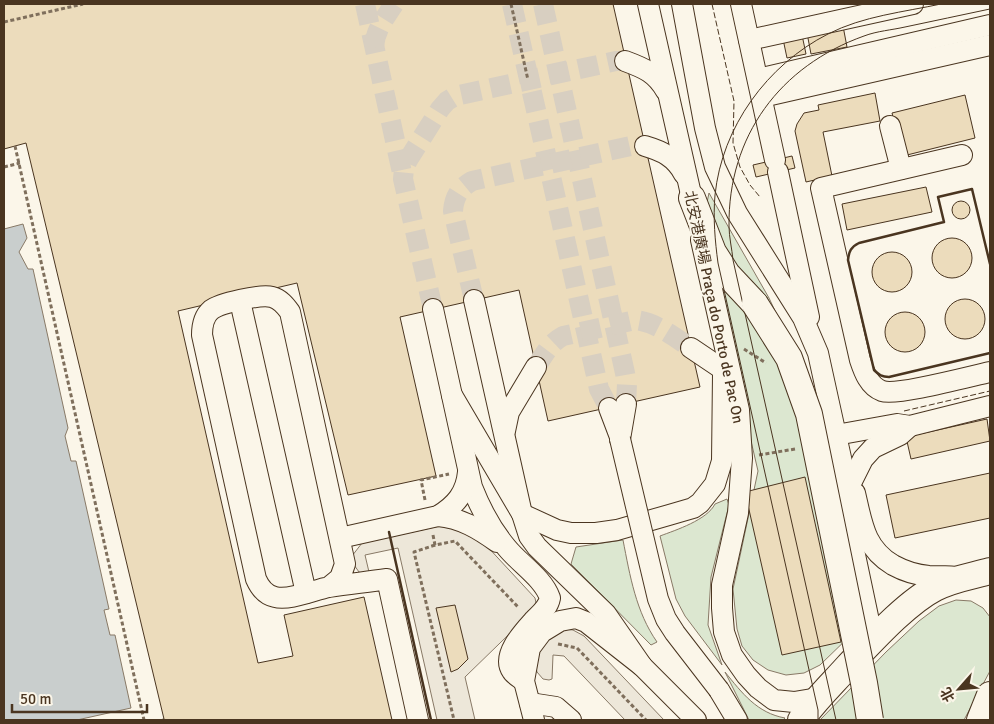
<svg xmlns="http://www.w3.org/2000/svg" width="994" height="724" font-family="Signika,'Noto Sans SC',sans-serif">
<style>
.green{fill:#dce7d0;stroke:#887966}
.parking{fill:#ede7d9;stroke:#887966}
.water{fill:#c9cecd;stroke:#887966}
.building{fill:#ecdcbc;stroke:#4a3520}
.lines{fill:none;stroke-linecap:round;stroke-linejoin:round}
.minor-tunnel{stroke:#d8cfc1;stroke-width:20;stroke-dasharray:20 10;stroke-linecap:butt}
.minor-casing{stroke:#4a3520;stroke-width:22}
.major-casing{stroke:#4a3520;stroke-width:28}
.path{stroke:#7f6f5c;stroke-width:3;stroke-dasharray:4 2.5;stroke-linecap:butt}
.minor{stroke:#fbf6e9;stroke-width:20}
.major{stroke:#fbf6e9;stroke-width:26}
.tram{stroke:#4a3520;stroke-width:1}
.minor-bridge-casing{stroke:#4a3520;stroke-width:22;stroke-linecap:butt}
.major-bridge-casing{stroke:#4a3520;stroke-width:28;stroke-linecap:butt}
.minor-bridge{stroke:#fbf6e9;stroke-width:20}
.major-bridge{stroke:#fbf6e9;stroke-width:26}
.fence{stroke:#4a3520;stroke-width:1;stroke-dasharray:6 2.5;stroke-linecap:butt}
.wall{stroke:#4a3520;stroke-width:2.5}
.labels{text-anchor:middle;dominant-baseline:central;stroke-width:4;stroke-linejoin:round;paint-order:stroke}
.street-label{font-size:15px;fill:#4a3520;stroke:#fbf6e9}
</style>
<rect width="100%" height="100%" fill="#fbf6e9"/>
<g class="green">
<path d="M709 193 769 298 777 315 854 632 820 665 804 673 786 675 768 670 753 660 742 646 737 629 733 589 758 471 705 243V212Z"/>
<path d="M727 499 729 505 711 577 708 625 722 665 685 616 676 599 660 536C676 530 707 520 715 504Z"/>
<path d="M623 540C630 576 636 612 657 642L651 645 571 564 576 547Z"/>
<path d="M956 600 971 601 983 608 990 617V671L964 720H820L886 652 919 621 939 606Z"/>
<path d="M725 672C742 693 757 713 785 718L783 720H749Z"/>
</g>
<g class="parking">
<path d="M449 524 472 530 535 598 536 603 534 610 465 677 475 720H437L398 548 365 555 369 572 364 574 359 572 352 562V556L362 543Z"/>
<path d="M564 629 573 630 584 636 664 720H625L564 656 553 655 552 679 549 680 543 679 537 672 534 661 540 639Z"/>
</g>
<path class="water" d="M23 224 27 238 19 252 28 269H33L68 428 65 436 71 461H76L109 609 104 610 110 635H115L131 708 77 720H4V229Z"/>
<g class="building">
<path d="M4 4H613L700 387 548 421 519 290 400 317 436 476 348 495 297 283 178 311 258 663 293 656 284 615 364 597 392 720H159L164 719 26 143 4 149Z"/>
<path d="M843 26 847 47 811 54 807 33Z"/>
<path d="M802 35 806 54 787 58 783 39Z"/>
<path d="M875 93 880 121 823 132 832 176 806 182 795 131 797 124 804 113 819 110 818 105Z"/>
<path d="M965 95 975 138 903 156 892 113Z"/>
<path d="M792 156 795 168 756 177 753 165Z"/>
<path d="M926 187 932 212 847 230 842 204Z"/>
<circle cx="961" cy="210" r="9"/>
<circle cx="952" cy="258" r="20"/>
<circle cx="892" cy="272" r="20"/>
<circle cx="965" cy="319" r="20"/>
<circle cx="905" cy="332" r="20"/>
<path d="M987 419 990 441 911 459 906 437Z"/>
<path d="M990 473V518L895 538 886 495Z"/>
<path d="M805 477 841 642 782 655 745 492Z"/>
<path d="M455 605 468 659 458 669 451 672 436 608Z"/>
</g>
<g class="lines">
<g class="minor-tunnel">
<path d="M365 4 403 177"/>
<path d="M512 4 599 389 609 408"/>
<path d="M543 4 625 373 627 384 626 404"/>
<path d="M374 47C375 30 385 18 394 4"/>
<path d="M474 300 453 211C454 196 460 188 472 181L635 145 645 146"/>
<path d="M433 309 403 179 404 169 408 160 440 109 447 101 455 96 616 61H625"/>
<path d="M536 367C544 355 550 343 563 336L635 320C656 322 674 337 691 348"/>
</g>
<g class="minor-casing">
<g id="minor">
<path d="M648 4 695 212"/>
<path d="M682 4 705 128 715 167 737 213 803 318 818 353 843 467 839 479 873 640"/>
<path d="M741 4 775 160"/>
<path d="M749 40 913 4"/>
<path d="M625 61C644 68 656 73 666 91"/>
<path d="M758 79 990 25"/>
<path d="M762 97 990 45"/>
<path d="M890 126 901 169"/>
<path d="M645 146C662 151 675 157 684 174"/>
<path d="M962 155 821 188 860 360C864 372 869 386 882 391 897 396 971 376 990 372"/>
<path d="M778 172 809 317"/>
<path d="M701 240 739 410 742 458 738 513 722 585V608L724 632 732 655 746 675 758 688 774 700 794 702 818 698"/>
<path d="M474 300 522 514 529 536 537 547 606 614 642 666"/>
<path d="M240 301 306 593"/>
<path d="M433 309 472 487C481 510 491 529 507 548 520 564 543 578 550 598 548 608 541 613 534 620 524 631 501 655 512 671 514 675 520 678 524 681"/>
<path d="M691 348 731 375"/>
<path d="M452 395 522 514 557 530 571 533H596L617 530 669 515 693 508 700 503 715 484 722 461 723 374"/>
<path d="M609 408 620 437"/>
<path d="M505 431 509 412 536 367"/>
<path d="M836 435 897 424 910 426 990 406"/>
<path d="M620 439 626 404"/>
<path d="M852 481 863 459 873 448 900 435 910 426"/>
<path d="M855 493C862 522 864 548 893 565 904 571 916 575 929 576 938 576 947 576 956 577"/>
<path d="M438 516C461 518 479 529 497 542"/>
<path d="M340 538 438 516C456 505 466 493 468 472"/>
<path d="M329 587 340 578 345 564 290 312C285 305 280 299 272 297 261 294 220 303 211 310 204 316 202 325 202 335L256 579C260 588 265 595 275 597 289 601 314 590 329 587 348 584 367 582 387 579L418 720"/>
<path d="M719 690 737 720"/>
<path d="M530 703 556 707 571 720"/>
<path d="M534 720 524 681 530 648 542 632 560 621 576 618 586 622 642 666 696 720"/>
</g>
</g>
<g class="major-casing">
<g id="major">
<path d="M692 198 713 252 727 274 755 304"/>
<path d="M801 720C815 700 833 683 849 665 872 641 906 603 935 588 952 579 972 576 990 571"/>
<path d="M980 720 990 695"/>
</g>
</g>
<g class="path">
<path d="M511 4 528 80"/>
<path d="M4 22 83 4"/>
<path d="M15 146 144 720"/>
<path d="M4 167 20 163"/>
<path d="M744 349 766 363"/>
<path d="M759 455 795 449"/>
<path d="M425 500 421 480 449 474"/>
<path d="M433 535 435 545 455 541 519 608"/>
<path d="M435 545 414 552 454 720"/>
<path d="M558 644 577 648 646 720"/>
</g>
<use href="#minor" class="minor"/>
<use href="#major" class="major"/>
<g class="tram">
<path d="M818 720V710L718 263C715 241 713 218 715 195 722 127 767 65 828 34 863 16 904 12 941 4"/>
<path d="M836 720 733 260C732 249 729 237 729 226 728 136 780 66 864 36 877 31 892 30 905 27 933 21 962 15 990 9"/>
</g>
<g class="minor-bridge-casing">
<path id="minor-bridge" d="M620 439 658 599 666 619 675 633 719 690"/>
</g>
<g class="major-bridge-casing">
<path id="major-bridge" d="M755 304 789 358 809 414 864 683 870 720"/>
</g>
<use href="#minor-bridge" class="minor-bridge"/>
<use href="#major-bridge" class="major-bridge"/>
<g class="fence">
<path d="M712 4 734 101 733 143 740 167 750 185 760 197"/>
<path d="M904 411 990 391"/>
</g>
<g class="wall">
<path d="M990 264 972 189 938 197 944 222 859 243C851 247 849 251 848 260L874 370C879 375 882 377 889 377L990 353"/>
<path d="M389 532 431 720"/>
</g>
</g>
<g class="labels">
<g class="street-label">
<text transform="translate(714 307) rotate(78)">北安港廣場 Praça do Porto de Pac On</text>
</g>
</g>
<rect width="994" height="724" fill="none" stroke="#4a3520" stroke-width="10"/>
<g transform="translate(959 689) rotate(243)" stroke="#fbf6e9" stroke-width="4" paint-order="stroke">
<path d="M0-4L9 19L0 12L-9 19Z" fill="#4a3520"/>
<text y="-8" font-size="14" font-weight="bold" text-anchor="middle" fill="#4a3520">北</text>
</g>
<path d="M12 704v8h135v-8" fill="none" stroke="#4a3520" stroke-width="2.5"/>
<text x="20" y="704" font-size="15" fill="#4a3520" stroke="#fbf6e9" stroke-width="4" paint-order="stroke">50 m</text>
</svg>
